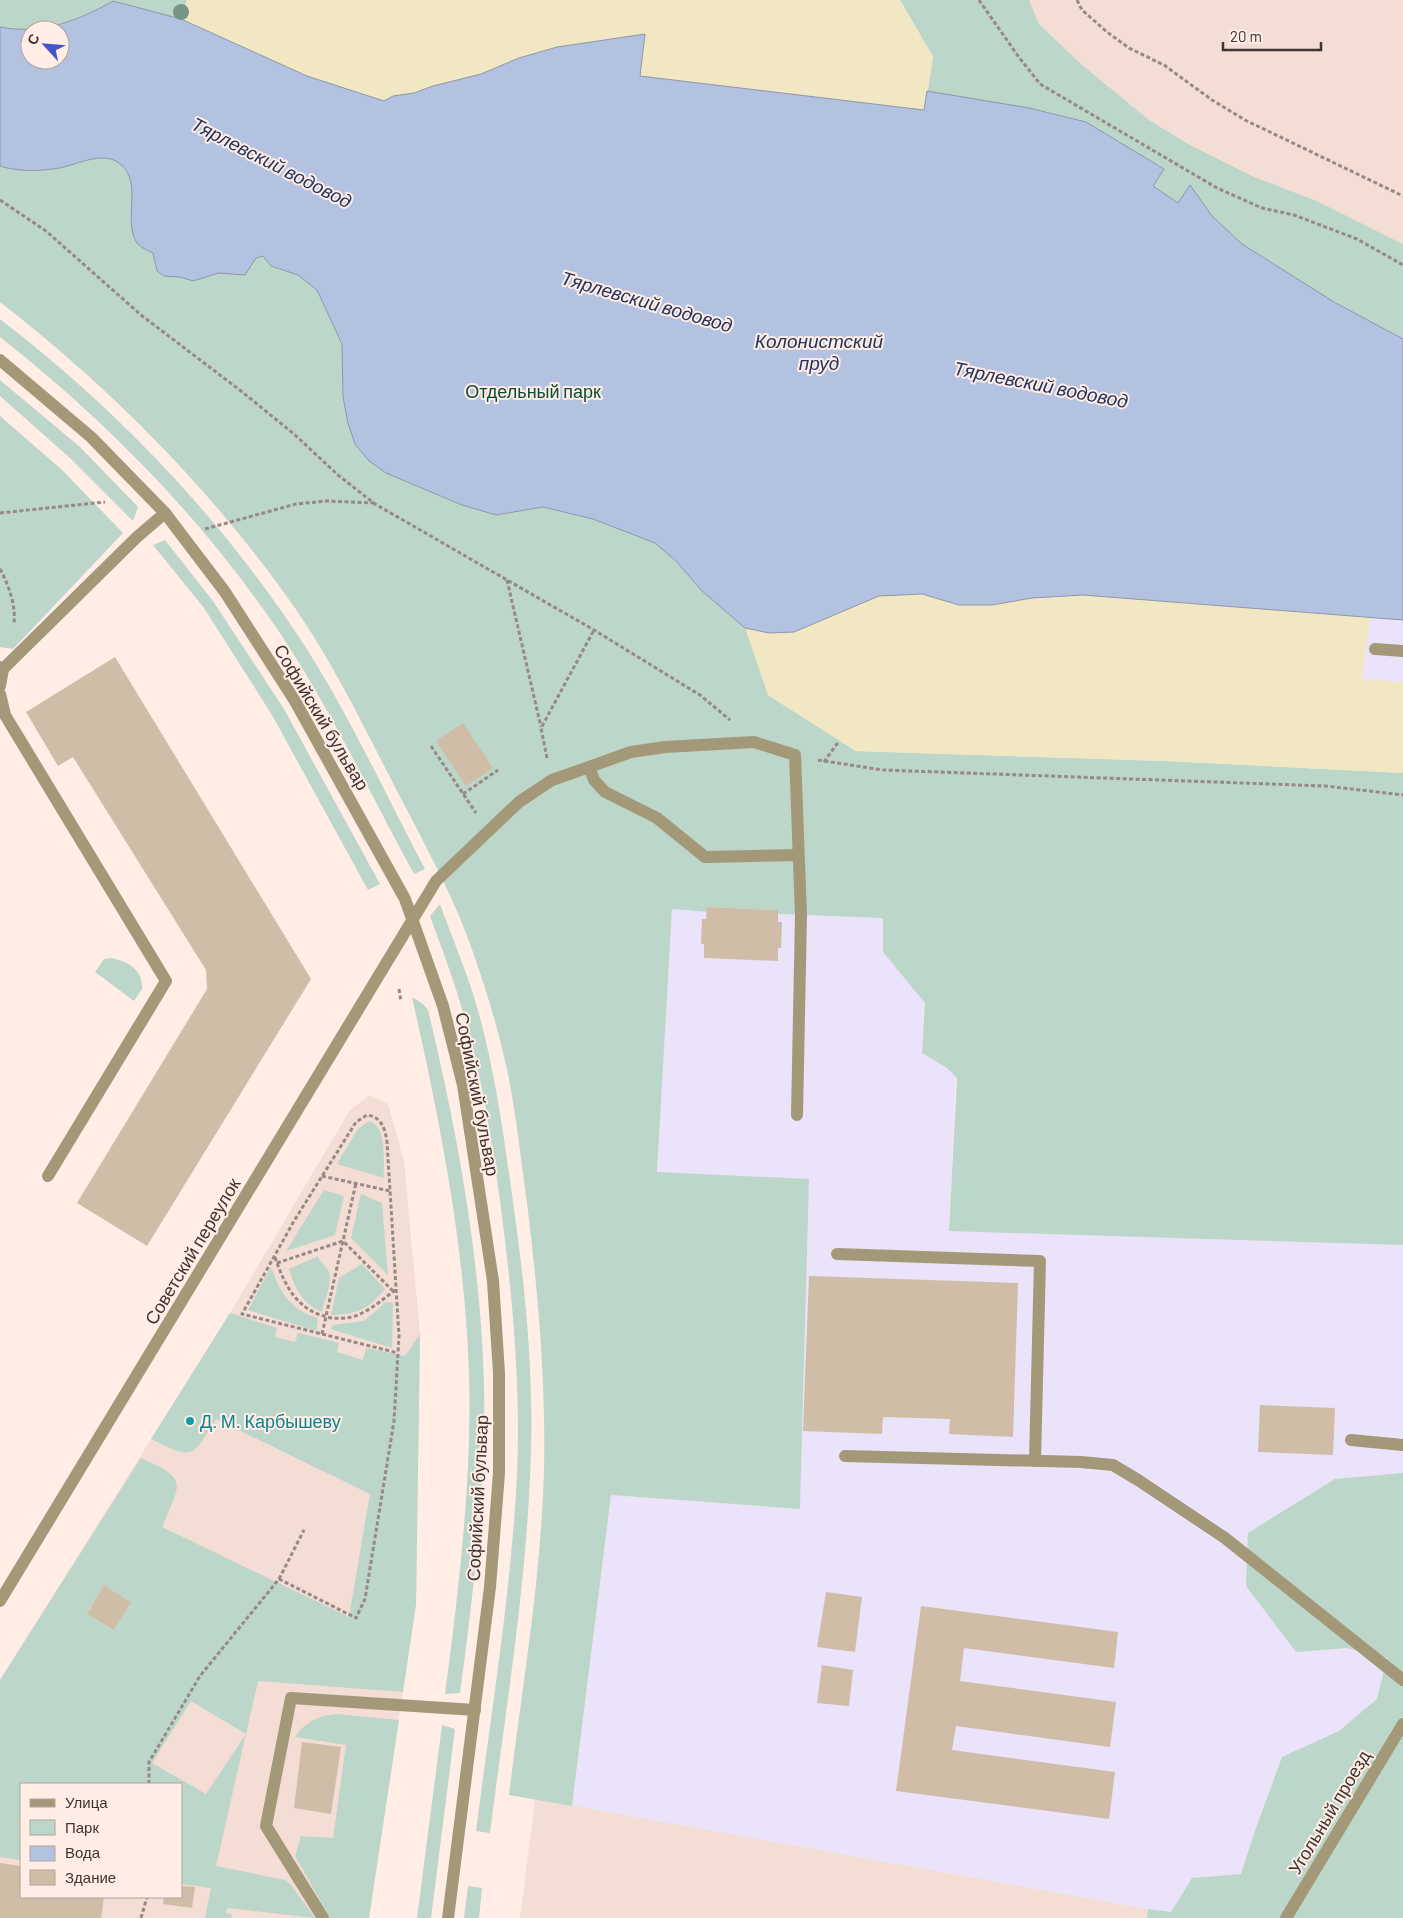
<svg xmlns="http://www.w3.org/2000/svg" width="1403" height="1918" font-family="Barlow,sans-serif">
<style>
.industrial{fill:#eae3f9}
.built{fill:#f3ddd4;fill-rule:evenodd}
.green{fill:#bcd6c9;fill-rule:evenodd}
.sand{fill:#f1e7c2}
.water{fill:#b3c2e0;stroke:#9097ab;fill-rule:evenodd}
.building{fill:#d0bda8}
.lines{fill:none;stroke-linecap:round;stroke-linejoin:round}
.path{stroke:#978983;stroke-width:3;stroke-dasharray:4 2.5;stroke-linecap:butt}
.minor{stroke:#a39978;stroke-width:12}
.tree{fill:#779585}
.culture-dot{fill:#0f9aa8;stroke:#ffede6;stroke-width:2}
.labels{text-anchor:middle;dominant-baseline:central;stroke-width:4;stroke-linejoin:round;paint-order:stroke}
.park-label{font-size:18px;fill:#084d35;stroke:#ffede6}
.street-label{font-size:18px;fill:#3f342f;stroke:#ffede6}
.culture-label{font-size:18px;fill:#0d838f;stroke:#ffede6;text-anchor:start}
.water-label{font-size:19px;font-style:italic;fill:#22345d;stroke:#ffede6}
</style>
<rect width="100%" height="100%" fill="#ffede6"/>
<g class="industrial">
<path d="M1370 617 1403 620V682L1362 679Z"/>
<path d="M707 907 778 910 779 914 963 921 949 1230 1403 1245V1688L1209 1918 1148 1909 572 1806 611 1495 800 1509 809 1179 657 1173 672 909 707 912Z"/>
</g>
<g class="built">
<path d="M1029 0H1403V244L1317 201 1254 177 1190 145 1149 120 1081 64 1039 24Z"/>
<path d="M370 1095 388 1104 404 1161 420 1334 416 1604 369 1918H0V1680L230 1313 350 1110ZM21 1784H181V1897H21Z"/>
<path d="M535 1799 1148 1909 1147 1918H520Z"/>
</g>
<g class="green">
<path d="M0 0H187L182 19 307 76 925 109 933 57 900 0H1029L1039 24 1081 64 1149 120 1190 145 1254 177 1317 201 1403 244V620L1221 605 879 596 819 620 768 695 856 751 1166 761 1403 773V1245L949 1231 957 1078 947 1068 922 1053 925 1003 883 952V918L778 914V910L707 907V912L672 909 657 1172 809 1179 800 1509 611 1495 572 1806 509 1795C522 1688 541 1579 544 1471 546 1381 538 1292 527 1203 521 1162 517 1120 509 1079 498 1025 478 961 457 911 439 870 418 831 397 791 365 729 335 666 295 608 213 491 113 390 0 302ZM30 30H60V60H30Z"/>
<path d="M0 319C111 405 204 500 284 615 340 694 380 784 425 869L414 874C368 790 327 701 273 623 198 514 104 419 0 337Z"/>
<path d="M0 380 80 447 138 507 133 521 70 458 0 396Z"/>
<path d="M0 416 61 469 123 533 13 649 0 647Z"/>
<path d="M165 540 213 601 284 709 380 884 368 890 272 715 204 608 153 545Z"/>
<path d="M440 904C452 938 467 972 477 1007 495 1070 504 1137 513 1202 526 1293 535 1384 530 1476 525 1595 505 1714 490 1833L476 1831C491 1713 511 1594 517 1475 521 1383 512 1291 500 1201 491 1136 481 1070 462 1009 453 977 441 947 430 916Z"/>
<path d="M111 958C128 961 143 970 142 989L134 1001 95 972 104 959Z"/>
<path d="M412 997 423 1004 428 1010C464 1159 491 1317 483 1471 479 1545 470 1619 460 1693L445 1694C459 1587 472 1481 469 1374 465 1247 440 1121 412 997Z"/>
<path d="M369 1121C388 1127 383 1161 384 1178L337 1164 358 1129Z"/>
<path d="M324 1190 344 1196 335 1235 286 1251Z"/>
<path d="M361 1194 382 1203 388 1275 351 1238Z"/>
<path d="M318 1256C320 1263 327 1267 329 1272 333 1283 324 1301 322 1312 302 1303 295 1289 289 1269Z"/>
<path d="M362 1264 385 1289C367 1310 358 1314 331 1315L339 1278Z"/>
<path d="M271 1267C280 1293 291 1310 318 1318L316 1331 248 1310Z"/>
<path d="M386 1302 393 1303 392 1348 331 1329 332 1325 364 1321Z"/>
<path d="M230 1313 277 1328 275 1337 295 1342 298 1333 339 1343 337 1352 363 1360 366 1348 405 1356 420 1334 416 1604 403 1692 258 1681 216 1866 285 1880 291 1885 315 1918 227 1908 226 1913 232 1914 231 1918H205L211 1888 181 1884V1784H21V1860L0 1857V1680L141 1458C190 1480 180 1483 162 1527L349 1617 370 1494 216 1419C192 1457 195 1461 151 1439ZM104 1585 131 1602 114 1630 87 1614ZM191 1701 246 1734 206 1794 152 1763Z"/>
<path d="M1403 1473V1918H1147L1148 1909 1171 1912 1192 1878 1241 1874 1256 1828 1282 1757 1339 1731 1377 1699 1387 1658 1347 1648 1296 1652 1246 1586 1248 1533 1335 1479Z"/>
<path d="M336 1714 399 1720 369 1918H330L295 1856 301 1836 333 1838 346 1745 295 1737C305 1722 318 1716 336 1714Z"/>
<path d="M442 1725 455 1729 431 1918H417Z"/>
<path d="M468 1886 482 1888 479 1918H464Z"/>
</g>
<g class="sand">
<path d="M187 0H900L933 57 925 110 640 76 645 34 557 47 519 58 481 74 433 86 414 93 393 96 384 101 307 76 181 19Z"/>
<path d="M922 594 959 605H992L1032 598 1083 595 1370 617 1362 679 1403 682V773L1166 761 856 751 768 695 745 628 769 633 794 632 879 596Z"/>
</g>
<path class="water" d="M113 1 181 19 307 76 384 101 393 96 414 93 433 86 481 74 519 58 557 47 645 34 640 76 924 110 927 91 1029 108 1086 122 1164 169 1153 186 1178 203 1190 185 1212 216 1242 244 1334 302 1403 339V620L1083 595 1032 598 992 605H959L922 594 879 596 794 632 769 633 745 628 701 590 676 561 655 543 593 519 543 507 496 515 462 505 386 473 369 461 355 444 348 423 343 397 342 344 317 290 298 275 271 266 263 256 256 258 245 275 219 273 193 281 180 277 164 276 157 271 153 253C147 250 141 248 137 243 122 221 144 180 119 163 103 151 78 164 60 168 41 171 18 172 0 166V27C41 35 78 21 113 1ZM30 30H60V60H30Z"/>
<g class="building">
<path d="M115 657 311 979 147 1246 77 1203 207 989 206 970 73 757 58 766 26 712Z"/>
<path d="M463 723 493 768 466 786 436 741Z"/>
<path d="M707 907 778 910V922H782L781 948H778V961L704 958V944H701L702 919H706Z"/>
<path d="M809 1276 1018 1283 1013 1437 949 1434 950 1419 883 1417 882 1434 803 1431Z"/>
<path d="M1260 1405 1335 1408 1333 1455 1258 1452Z"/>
<path d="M104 1585 131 1602 114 1630 87 1614Z"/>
<path d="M826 1592 862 1597 855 1652 817 1647Z"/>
<path d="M921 1606 1118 1632 1114 1668 964 1648 960 1681 1116 1702 1110 1747 956 1726 952 1750 1115 1772 1109 1819 896 1791Z"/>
<path d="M822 1665 853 1670 849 1706 817 1703Z"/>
<path d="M302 1742 341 1747 331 1814 294 1808Z"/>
<path d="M0 1863 21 1866V1897H104L101 1918H0Z"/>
<path d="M181 1886 195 1887 192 1908 163 1904 164 1897H181Z"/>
</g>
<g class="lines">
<g class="path">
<path d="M979 0 1018 56 1040 84 1217 188 1262 208 1294 215 1357 239 1403 265"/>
<path d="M1077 0 1082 10 1107 32 1129 48 1164 65 1212 100 1245 120 1403 196"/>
<path d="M0 200 46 231 141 315 241 391 294 434 338 475 375 504 594 630 700 695 730 720"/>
<path d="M0 513 105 502"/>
<path d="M205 529 296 504 326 501 375 503"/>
<path d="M0 569C9 586 16 605 14 625"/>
<path d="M507 580 541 727"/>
<path d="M431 746 476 813"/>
<path d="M547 758 541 728 594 630"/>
<path d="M818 760 883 770 1325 786 1403 795"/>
<path d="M824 762 839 741"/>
<path d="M463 794 498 770"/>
<path d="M399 989 401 1001"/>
<path d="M322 1176 390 1191"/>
<path d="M275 1257C285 1287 298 1312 332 1318 342 1319 353 1318 362 1313 375 1307 385 1297 397 1289"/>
<path d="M277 1263 343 1241 393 1291"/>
<path d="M322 1334 356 1183"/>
<path d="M279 1579 304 1530"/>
<path d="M149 1784V1762L200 1676 279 1579 356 1618 365 1599 394 1421 399 1336 387 1142C385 1129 382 1117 367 1115L356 1122 294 1221 242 1314 398 1353"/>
<path d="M141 1918 147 1897"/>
</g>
<g class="minor">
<path d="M0 360 91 437 165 513 225 592 295 701 405 899 443 1006 463 1085 493 1281 499 1373V1473L490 1587 448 1918"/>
<path d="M1375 649 1403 651"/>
<path d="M0 667 3 669 137 537 165 513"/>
<path d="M0 686 3 669"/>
<path d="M0 694 5 715 166 981 48 1176"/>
<path d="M589 767 594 780 605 792 657 818 705 857 798 855"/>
<path d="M837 1254 1040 1261 1035 1461"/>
<path d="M1351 1440 1403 1445"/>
<path d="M845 1456 1081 1462 1113 1465 1138 1480 1225 1538 1403 1680"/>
<path d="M0 1601 436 881 519 802 552 780 589 767 631 752 665 747 754 742 795 755 801 915 797 1115"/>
<path d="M323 1918 266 1826 291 1698 475 1710"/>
<path d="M1286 1918 1403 1724"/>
</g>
</g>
<circle class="tree" cx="181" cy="12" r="8"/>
<circle class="culture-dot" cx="190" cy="1421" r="5"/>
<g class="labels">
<g class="park-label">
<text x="533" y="391">Отдельный парк</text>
</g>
<g class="street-label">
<text transform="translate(322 717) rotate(59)">Софийский бульвар</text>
<text transform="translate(478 1094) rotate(79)">Софийский бульвар</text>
<text transform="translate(192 1251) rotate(-59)">Советский переулок</text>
<text transform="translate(477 1498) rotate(-87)">Софийский бульвар</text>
<text transform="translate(1329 1812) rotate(-59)">Угольный проезд</text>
</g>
<g class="culture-label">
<text x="200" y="1421">Д. М. Карбышеву</text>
</g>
<g class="water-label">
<text transform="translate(272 162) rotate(27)">Тярлевский водовод</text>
<text transform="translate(647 301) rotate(16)">Тярлевский водовод</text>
<text x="819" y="340">Колонистский<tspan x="819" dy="22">пруд</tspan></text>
<text transform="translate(1041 384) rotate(11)">Тярлевский водовод</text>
</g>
</g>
<rect x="20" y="1783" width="162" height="115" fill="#ffede6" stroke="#b2a39d"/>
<rect x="30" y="1799" width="25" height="8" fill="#a39978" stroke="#b2a39d"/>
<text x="65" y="1808" font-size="15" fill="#3f342f">Улица</text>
<rect x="30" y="1820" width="25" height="15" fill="#bcd6c9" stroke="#b2a39d"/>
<text x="65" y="1833" font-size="15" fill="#3f342f">Парк</text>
<rect x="30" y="1846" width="25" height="15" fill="#b3c2e0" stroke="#b2a39d"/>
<text x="65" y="1858" font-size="15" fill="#3f342f">Вода</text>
<rect x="30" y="1870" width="25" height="15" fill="#d0bda8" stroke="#b2a39d"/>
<text x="65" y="1883" font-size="15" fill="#3f342f">Здание</text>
<g transform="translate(45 45) rotate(296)"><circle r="24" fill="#ffede6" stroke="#b2a39d"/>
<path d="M0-4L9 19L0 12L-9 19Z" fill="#4355c9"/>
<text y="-8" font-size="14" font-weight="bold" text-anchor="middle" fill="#3f342f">С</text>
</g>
<path d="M1223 42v8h98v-8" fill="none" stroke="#3f342f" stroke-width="2.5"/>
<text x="1230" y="42" font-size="15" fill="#3f342f" stroke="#ffede6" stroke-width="4" paint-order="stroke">20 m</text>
</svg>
